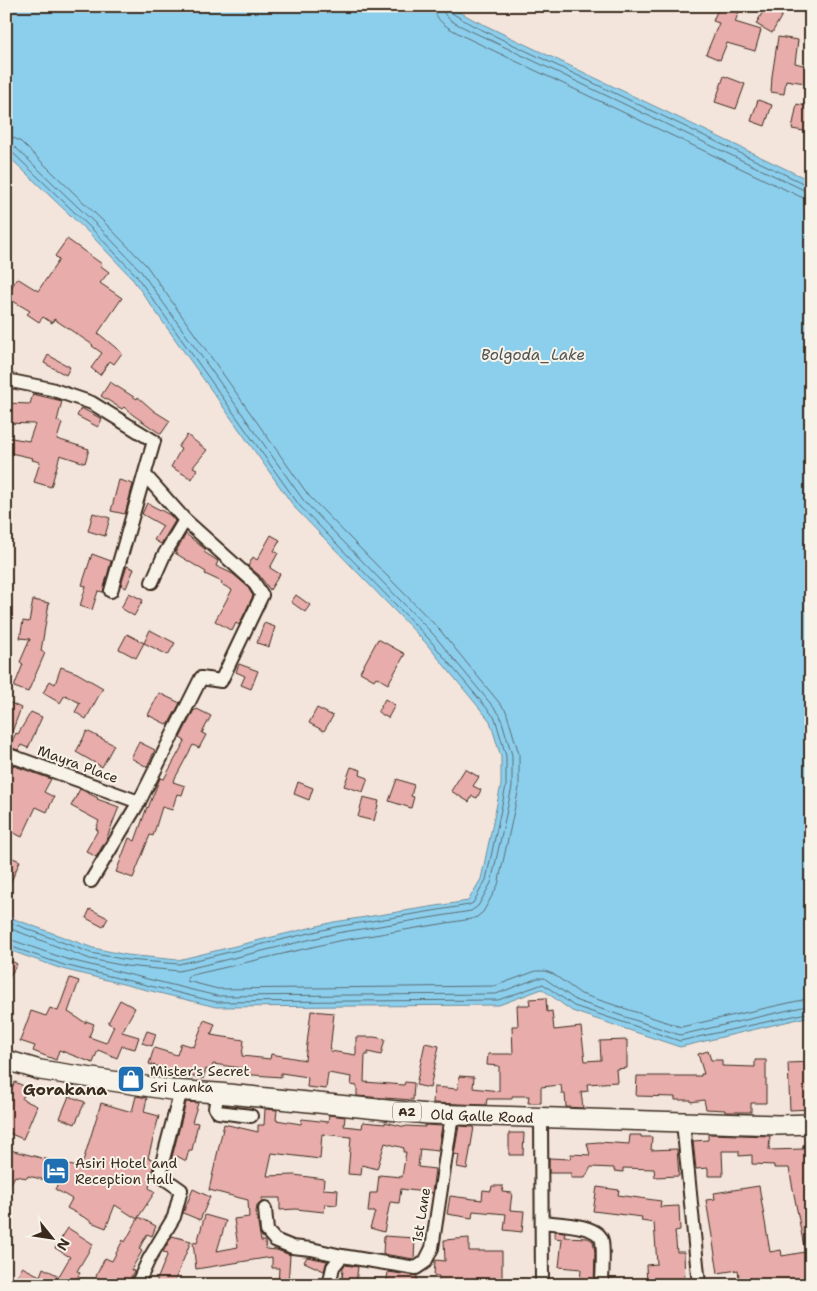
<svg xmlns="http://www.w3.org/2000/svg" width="817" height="1291" font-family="'Shantell Sans',sans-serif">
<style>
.water{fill:#8ccfed;stroke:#6c8d9a}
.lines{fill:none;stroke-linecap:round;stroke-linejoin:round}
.shore{stroke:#5b6c71;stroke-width:1}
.building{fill:#e8adaa;stroke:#3b2a1e}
.minor-casing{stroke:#3b2a1e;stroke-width:16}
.highway-casing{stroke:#3b2a1e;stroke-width:22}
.minor{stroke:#f7f3e8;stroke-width:12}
.highway{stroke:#f7f3e8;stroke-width:19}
.labels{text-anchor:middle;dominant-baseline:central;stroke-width:4;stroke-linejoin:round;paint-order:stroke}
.shield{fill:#f7f3e8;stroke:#73665b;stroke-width:1}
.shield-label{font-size:12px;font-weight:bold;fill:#3b2a1e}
.street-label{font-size:14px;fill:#3b2a1e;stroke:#f7f3e8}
.poi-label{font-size:14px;fill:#3b2a1e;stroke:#f7f3e8;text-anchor:start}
.water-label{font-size:15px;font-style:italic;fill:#4f5352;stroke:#f7f3e8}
.quarter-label{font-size:16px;font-weight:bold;fill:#3b2a1e;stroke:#f7f3e8}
</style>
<rect width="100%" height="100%" fill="#f4e5dc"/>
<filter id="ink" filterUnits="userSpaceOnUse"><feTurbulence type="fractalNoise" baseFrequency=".02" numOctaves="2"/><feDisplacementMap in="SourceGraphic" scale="10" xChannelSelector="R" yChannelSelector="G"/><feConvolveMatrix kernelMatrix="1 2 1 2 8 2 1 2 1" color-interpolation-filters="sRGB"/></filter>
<g filter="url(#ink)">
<path class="water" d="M6 6H449L474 20 811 181V1016L680 1047 572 1011 542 989 499 1005 216 1007 62 969 6 949V916L93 948 127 955 178 960 334 922 468 901 481 879 501 785V757L490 721 425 642 295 508 131 277 91 235 6 154Z"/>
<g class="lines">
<g class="shore">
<path d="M434 6C435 24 452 29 465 37L801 197 811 199"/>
<path d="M442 6C443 20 458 24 469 30L804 190 811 191"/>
<path d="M448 6 450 12 472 25 807 185H811"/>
<path d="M6 137 14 138 21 142 104 222 146 265 309 496 439 629 506 711 519 754V788L498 885 483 912 477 917 471 919 338 941 188 976 187 981 218 989 495 986 536 971H545L553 974 581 994 681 1027 811 998"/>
<path d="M6 144 16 148 99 227 140 270 304 501 433 634 500 715 512 755V787L491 883 478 906 471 911 337 933 179 971 126 966 90 959 6 927"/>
<path d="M6 151 12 152 94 231 135 274 299 505 428 638 495 718 506 756V786L486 880 473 903 469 905 335 927 179 964 127 960 91 953 6 921"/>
<path d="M6 938 66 959 217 996 496 994 538 978H544L577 1001 680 1035 811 1005"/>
<path d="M6 945 64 965 216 1002 498 1000 543 984 574 1006 680 1041 811 1012"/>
</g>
</g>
<g class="building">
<path d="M719 6H741L735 22 761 30 755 51 727 43 720 60 706 54 719 23 713 21Z"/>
<path d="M766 6H787L772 33 756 24Z"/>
<path d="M778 37 798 40 795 63 811 67V84L786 80 784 94 771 92 772 76Z"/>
<path d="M724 76 745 84 736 109 715 102Z"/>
<path d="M758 100 772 105 765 126 751 121Z"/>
<path d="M797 104 811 107 809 132 792 129Z"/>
<path d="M67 239 102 264 101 266 109 272 100 283 122 298 98 333 122 353 114 364 110 361 100 375 91 368 102 353 92 346 93 345 54 319 52 323 43 317 39 322 27 314 30 311 6 297 17 278 38 291 59 260 55 256Z"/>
<path d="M48 355 70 367 66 375 44 363Z"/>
<path d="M110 382 137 399 138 397 154 411 170 421 161 434 133 415 124 407 122 409 101 396Z"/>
<path d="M33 394 62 401 57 421 62 423 57 439 89 449 85 463 60 455 51 487 34 482 40 462 32 460 33 458 6 452V437L29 441 35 424 6 423V403L30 404Z"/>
<path d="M81 408 102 419 98 427 77 416Z"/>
<path d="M187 435 207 450 193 467 197 469 192 479 171 467 181 449 178 447Z"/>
<path d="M119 480 133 484 125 514 111 511Z"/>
<path d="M147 503 170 515 175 521 161 544 154 540 163 526 142 514Z"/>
<path d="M93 513 110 518 105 536 88 531Z"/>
<path d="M186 534 206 550 204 552 218 561 216 566 233 574 247 586 253 596 239 625 236 623 232 631 215 621 232 590 221 584 222 582 205 574 206 572 175 553Z"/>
<path d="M271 535 280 540 274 551 278 553 270 568 280 574 270 590 259 575 248 566 253 557 257 560Z"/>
<path d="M92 554 111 561 103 592 98 591 92 610 80 606 86 586 82 585Z"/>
<path d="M127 566 134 569 126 588 121 585Z"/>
<path d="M129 593 143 600 134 616 121 608Z"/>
<path d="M296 595 310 605 305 612 291 602Z"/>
<path d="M33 600 49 603 41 651 45 653 28 692 14 687 23 664 20 662 30 639 20 638 23 621 29 622Z"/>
<path d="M264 623 275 627 269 647 257 643Z"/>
<path d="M150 630 175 643 168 655 144 643Z"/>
<path d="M127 634 144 643 136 658 119 649Z"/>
<path d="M378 639 405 654 388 684 376 677 374 680 360 672Z"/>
<path d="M239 664 258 671 251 689 241 685 245 676 236 672Z"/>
<path d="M61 667 77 673 103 688 86 719 75 712 80 703 65 695 60 703 43 693 50 681 55 684Z"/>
<path d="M159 693 180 703 168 725 148 715Z"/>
<path d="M385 699 395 705 388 718 378 712Z"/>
<path d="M6 701 21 708 7 745H6Z"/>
<path d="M317 708 333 716 324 731 309 723Z"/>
<path d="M197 709 211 716 202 733 206 735 199 748 193 745 173 782 185 786 182 795 177 794 172 810 162 807 153 836 150 835 133 878 116 872 129 838 135 841 147 807 148 808 160 778 164 779 185 741 180 738 194 710H196Z"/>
<path d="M31 712 42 717 28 748 21 745 18 750 9 747 16 733 18 734Z"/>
<path d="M87 731 114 745 102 767 76 752Z"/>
<path d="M139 742 155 750 147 767 131 758Z"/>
<path d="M6 763 51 779 44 792 54 797 47 812 36 807 22 837 6 829Z"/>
<path d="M351 767 361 770 360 775 368 778 363 792 344 786Z"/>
<path d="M465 769 479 777 473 786 481 790 477 798 472 796 469 802 451 791Z"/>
<path d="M397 779 414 785 411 796 414 797 411 808 389 801Z"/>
<path d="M298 782 313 788 309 800 294 794Z"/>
<path d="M80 789 98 798 97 799 119 807 106 840 96 857 86 851 98 830 96 829 99 821 71 806Z"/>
<path d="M363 797 379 801 374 821 358 817Z"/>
<path d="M6 855 20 861 6 893Z"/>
<path d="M90 909 108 918 103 927 86 918Z"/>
<path d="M6 958 17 964 6 983Z"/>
<path d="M70 978 79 981 68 1012 86 1023V1021L94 1024 89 1037 106 1043 114 1026 108 1023 120 1000 135 1008 122 1032 139 1037 135 1049 122 1046 117 1058 98 1050 93 1063 59 1050 56 1060 33 1051 35 1046 20 1041 31 1011 46 1016 50 1008 58 1011Z"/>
<path d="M546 998 547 1012 552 1011 554 1030 581 1027 585 1061 601 1060 600 1041 627 1040V1068L616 1069 617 1082 587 1084 588 1091 581 1092 583 1108 566 1107 565 1094H562L561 1085 541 1087V1103H528L529 1096H512V1099H487L486 1105 433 1103 434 1087 458 1089 459 1076 474 1077 473 1088 499 1091V1066L487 1065 488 1054H513L512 1026H518L517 1005H530L529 999Z"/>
<path d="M311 1011 334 1013 330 1051 356 1055V1037H374L385 1039 381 1055 368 1052V1055H365L364 1082 404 1085 405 1082 414 1083 413 1100 357 1096V1086L351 1085 352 1077 328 1073 326 1089 307 1087 308 1077 281 1073V1077L240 1074 241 1068 213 1064 211 1071 206 1069 203 1079 149 1064 154 1048 177 1055 181 1043 194 1047 204 1020 215 1024 211 1035 244 1040 242 1056 270 1059 271 1054 305 1060Z"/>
<path d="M147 1031 156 1034 152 1046 142 1043Z"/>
<path d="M425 1043 439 1046 430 1088 416 1085Z"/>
<path d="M708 1051 711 1060H722V1066L755 1067V1060H766V1103H751V1112H725V1110L706 1109 704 1100 691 1102V1100H675V1097L636 1096 637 1076H701V1074H704L698 1054Z"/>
<path d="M811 1062V1109L790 1110 788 1063Z"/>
<path d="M15 1082 28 1088 22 1099 37 1106 23 1139 6 1132V1092L9 1093Z"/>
<path d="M69 1096 85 1102 75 1124 60 1118Z"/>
<path d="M136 1096 147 1098 144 1112 159 1116 148 1158 154 1160 149 1188 155 1192 137 1219 115 1205 106 1228 91 1222V1221L67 1208 72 1199 55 1189 59 1183 28 1176 27 1178 15 1176 6 1193V1149L81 1168 101 1103 132 1112Z"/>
<path d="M186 1102 198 1103 192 1122 198 1123 192 1150H189L186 1161 177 1156 169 1169Z"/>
<path d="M265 1109 277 1110 276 1120 301 1124 302 1119 328 1122 329 1115 345 1117 344 1126 362 1128 363 1122 385 1124V1122L405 1127 406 1126 425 1127V1125L442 1126 438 1151 420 1149 418 1167 435 1169 432 1193 401 1189 399 1203 390 1202 384 1232 370 1228 375 1212H368L370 1193H377L379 1175 402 1177 406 1152H403L404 1148 385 1143 377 1169 362 1165 361 1175 348 1174 351 1137 322 1134 320 1159 272 1153 267 1176 294 1175 324 1179 323 1189 338 1190 337 1205 325 1204 324 1212 296 1209 280 1210V1198H262V1202L257 1206 256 1212 261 1241H265L266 1249 277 1250 290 1255 288 1285H278L279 1268H272V1257L196 1269 193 1242 197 1243 205 1215 226 1221 217 1251 238 1247 234 1219 249 1217 248 1200 209 1190 224 1124 258 1132V1125H264Z"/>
<path d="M459 1126 474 1127 467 1169 457 1167 459 1155 454 1154Z"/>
<path d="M509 1133H524L523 1155H509Z"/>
<path d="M708 1134 770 1136 769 1150 803 1149 802 1146H811V1285H740L738 1270 718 1273 706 1200 715 1199 714 1193 759 1186 770 1252 781 1250 782 1256 805 1252 789 1168H774V1165L752 1164V1155L739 1156V1151H722L723 1176H708V1168L696 1169 693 1141 708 1140Z"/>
<path d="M630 1135H641V1137H652L651 1150 677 1149 679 1176 655 1177 654 1169 623 1168V1172L614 1171V1168L591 1167 585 1178H571V1173H549V1158L570 1159 571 1154 590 1155 587 1143 599 1142 629 1144Z"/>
<path d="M492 1186H503L502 1192 512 1193 510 1210 524 1211 522 1232 504 1230 506 1214 473 1211 472 1218 447 1214 450 1196 482 1200 483 1190 491 1191Z"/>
<path d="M597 1187 619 1190 618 1195 661 1201 660 1207 679 1206 680 1230 675 1231 677 1252H684L685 1283 647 1285 646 1265 657 1264 654 1223 641 1221 642 1217 593 1211Z"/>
<path d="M193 1189 210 1197 200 1220 183 1213Z"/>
<path d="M139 1217 156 1226 152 1236 147 1234 139 1249 142 1251 131 1270 134 1271 127 1285H97L100 1279 96 1276 105 1258 112 1261 123 1240 125 1242Z"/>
<path d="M68 1228 93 1244 77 1271 80 1273 74 1283 79 1285H36L32 1282 30 1285H12L22 1267 40 1276 43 1268 59 1276 70 1257 55 1248Z"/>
<path d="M555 1231 565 1232 564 1237 588 1238 593 1241 595 1252 594 1285 580 1284 581 1269 559 1267 562 1239 555 1238Z"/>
<path d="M172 1236 191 1241 173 1285H155L168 1253 163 1252Z"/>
<path d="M384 1236 415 1238 414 1259 383 1254Z"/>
<path d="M469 1238V1251H502V1285H438L439 1276H434L435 1260 445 1261 444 1240Z"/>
<path d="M307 1257 327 1261 324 1271 304 1262Z"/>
<path d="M345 1265 358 1267 356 1283 342 1282 343 1267Z"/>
<path d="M388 1272 417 1276V1285H386Z"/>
</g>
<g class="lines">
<g class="minor-casing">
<g id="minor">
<path d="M6 380 51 389 92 403 154 441 111 591"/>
<path d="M152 582 164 555 185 520"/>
<path d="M6 754 139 802"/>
<path d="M91 881 139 802 201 678 221 681 262 595 253 581 185 520 145 475"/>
<path d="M218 1093 215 1108 218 1112 251 1116"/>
<path d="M541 1118 542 1283"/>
<path d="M683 1122 699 1285"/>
<path d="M265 1209 267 1231 275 1240 292 1247 311 1249 342 1256"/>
<path d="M542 1222C556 1224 599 1224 602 1241 604 1255 602 1271 602 1285"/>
<path d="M137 1285 149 1259 174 1217 181 1190 161 1176V1167L181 1090"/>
<path d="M329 1285 333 1267 342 1256 416 1268 425 1262 432 1248 452 1115"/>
</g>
</g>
<g class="highway-casing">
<path id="highway" d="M6 1060 40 1070 171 1090 218 1093 428 1114 778 1125 811 1124"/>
</g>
<use href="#minor" class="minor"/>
<use href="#highway" class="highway"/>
</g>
</g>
<defs>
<g id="shop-square" transform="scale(1.4375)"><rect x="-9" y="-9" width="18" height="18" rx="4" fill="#1f6fb2" stroke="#f7f3e8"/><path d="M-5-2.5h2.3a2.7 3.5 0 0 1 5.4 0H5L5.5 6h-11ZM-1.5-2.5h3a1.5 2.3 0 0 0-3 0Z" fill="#fff"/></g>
<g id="hotel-square" transform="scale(1.4375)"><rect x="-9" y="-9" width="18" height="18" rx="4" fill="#1f6fb2" stroke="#f7f3e8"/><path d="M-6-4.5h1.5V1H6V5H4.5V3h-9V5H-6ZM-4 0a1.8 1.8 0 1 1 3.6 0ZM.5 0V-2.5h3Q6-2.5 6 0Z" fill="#fff"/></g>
</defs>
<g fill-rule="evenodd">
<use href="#shop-square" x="131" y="1079"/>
<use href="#hotel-square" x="56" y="1171"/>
</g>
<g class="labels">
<rect class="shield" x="393" y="1102.5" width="28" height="19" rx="4"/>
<g class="shield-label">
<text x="407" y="1112">A2</text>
</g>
<g class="street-label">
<text transform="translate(78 764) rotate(20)">Mayra Place</text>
<text transform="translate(482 1116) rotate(2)">Old Galle Road</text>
<text transform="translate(421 1215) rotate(-81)">1st Lane</text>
</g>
<g class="poi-label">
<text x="150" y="1071">Mister's Secret<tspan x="150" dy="16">Sri Lanka</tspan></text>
<text x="75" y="1163">Asiri Hotel and<tspan x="75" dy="16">Reception Hall</tspan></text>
</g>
<g class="water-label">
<text x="533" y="355">Bolgoda_Lake</text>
</g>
<g class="quarter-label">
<text x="65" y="1089">Gorakana</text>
</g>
</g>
<rect width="817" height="1291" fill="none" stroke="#f7f3e8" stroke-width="25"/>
<rect x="12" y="12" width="792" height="1266" fill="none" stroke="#3b2a1e" stroke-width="2" filter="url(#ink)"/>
<g transform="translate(52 1238) rotate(120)" stroke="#f7f3e8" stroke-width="4" paint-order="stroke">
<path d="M0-4L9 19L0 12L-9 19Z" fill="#3b2a1e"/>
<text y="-8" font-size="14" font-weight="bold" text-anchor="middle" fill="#3b2a1e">N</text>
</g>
</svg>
